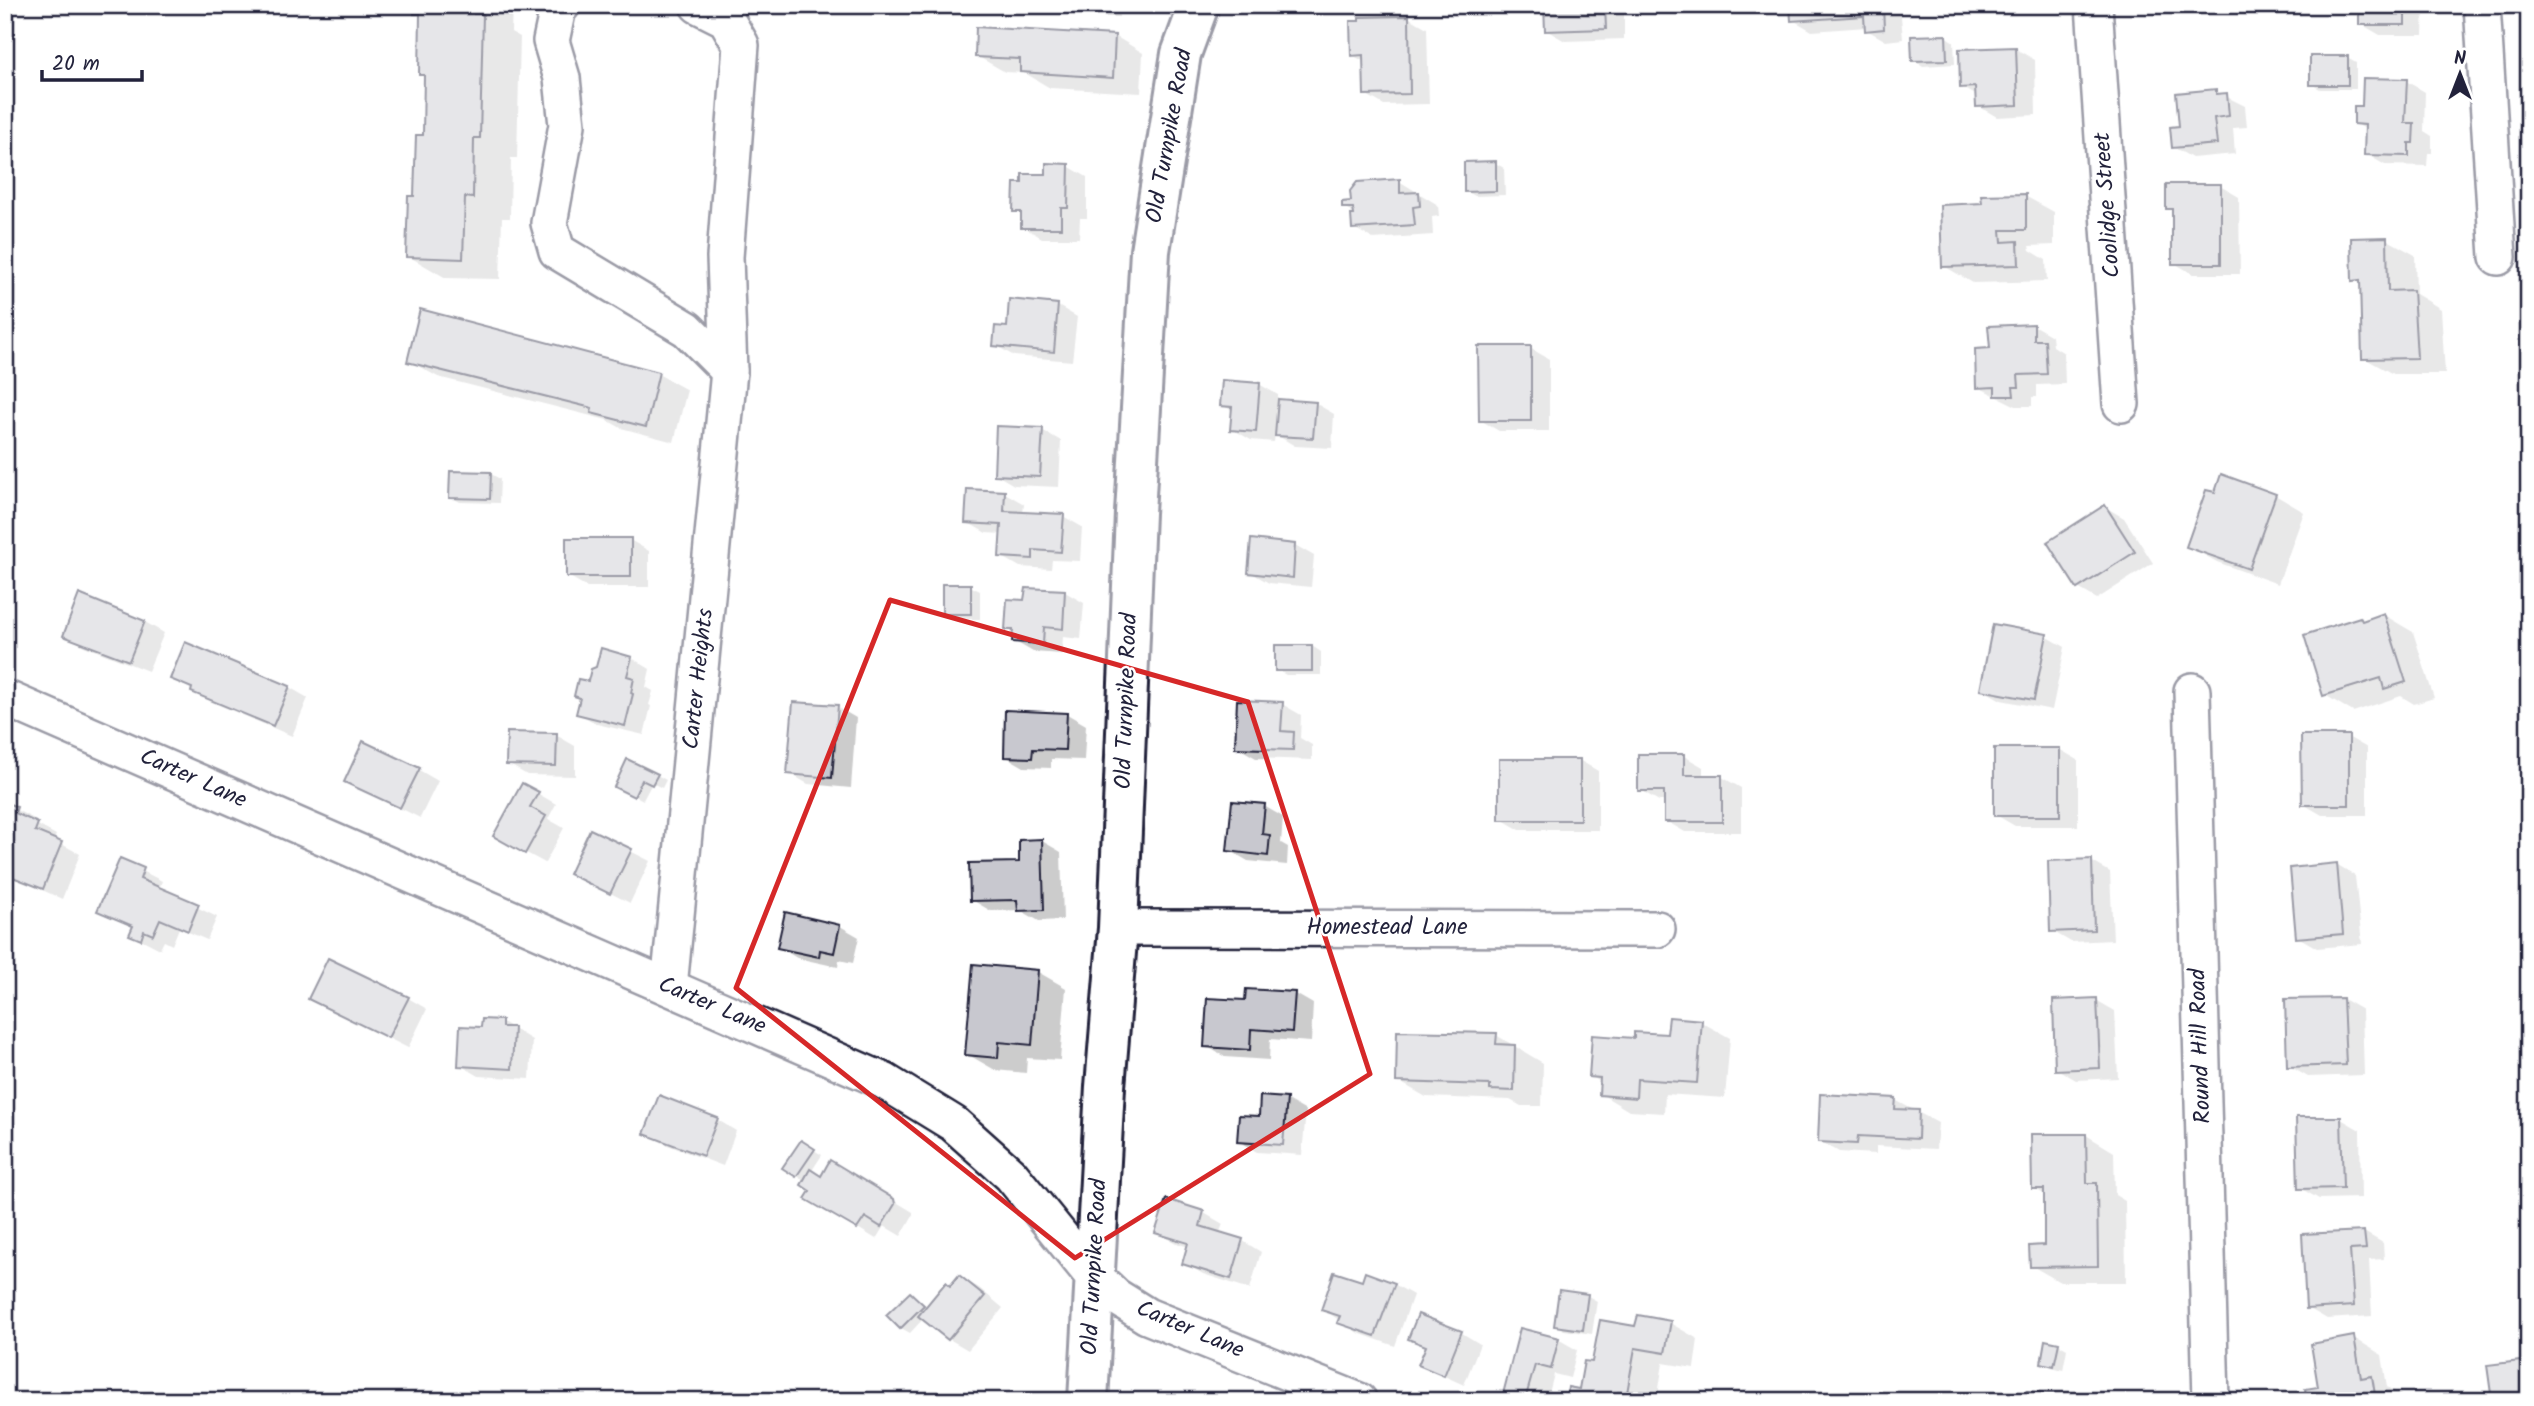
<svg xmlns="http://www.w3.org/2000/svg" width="2534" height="1406" font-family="Kalam,sans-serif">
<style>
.shadow{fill:#0003}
.building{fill:#c8c8cf;stroke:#22223b;stroke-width:2}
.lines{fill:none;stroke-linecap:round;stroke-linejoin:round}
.minor-casing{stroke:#22223b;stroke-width:40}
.major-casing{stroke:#22223b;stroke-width:44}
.minor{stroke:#fff;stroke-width:35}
.major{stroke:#fff;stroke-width:38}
.marked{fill:none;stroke:#d62828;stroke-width:5;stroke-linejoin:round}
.labels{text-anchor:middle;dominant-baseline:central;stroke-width:5;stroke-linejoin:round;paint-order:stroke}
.street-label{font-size:23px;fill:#22223b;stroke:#fff}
</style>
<rect width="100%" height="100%" fill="#fff"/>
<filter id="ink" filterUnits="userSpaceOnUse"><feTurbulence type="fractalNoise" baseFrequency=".0143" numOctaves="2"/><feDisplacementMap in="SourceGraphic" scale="14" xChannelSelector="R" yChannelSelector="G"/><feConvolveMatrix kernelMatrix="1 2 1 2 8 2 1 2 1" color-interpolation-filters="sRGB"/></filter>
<g filter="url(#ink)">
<g class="shadow">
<path d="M416 5H512L511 32 520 37 517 158H511L510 218H502L500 279 446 278 408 256 424 137 426 77 420 74 421 16 416 13Z"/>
<path d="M1081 5H1151V11H1119V17H1105Z"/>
<path d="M1546 5H1624V39L1565 41 1546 30Z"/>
<path d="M1792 5H1900L1903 39 1886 41 1867 30V27L1812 31 1793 20Z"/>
<path d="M1976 5H2033L2034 13 1992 14Z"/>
<path d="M2165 5H2198V11L2176 12Z"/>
<path d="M2361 5H2424L2423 35H2380L2361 24Z"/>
<path d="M1408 17 1427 28 1429 104 1384 105 1365 94V62L1352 55 1361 22Z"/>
<path d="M1115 36 1143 53 1141 93 1050 88 1025 73 1005 72 977 56Z"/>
<path d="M1945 36 1954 42 1955 64 1923 66 1914 60Z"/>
<path d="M2016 49 2035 60 2036 115 1997 117 1978 106 1977 96 1962 87Z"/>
<path d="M2347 58 2356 63V89H2320L2311 84Z"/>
<path d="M2406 81 2425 92 2424 131 2432 136V153H2428L2427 166 2385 165 2366 154 2367 130 2355 123 2364 108Z"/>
<path d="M2215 91 2245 106 2247 127 2233 128 2235 154 2192 158 2173 147 2181 128Z"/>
<path d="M1495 163 1504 168 1505 195 1475 196 1466 191Z"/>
<path d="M1068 166 1087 177V218H1080L1079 238H1042L1023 227V215L1015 211 1048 176Z"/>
<path d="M1399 181 1438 205 1439 216 1432 217 1433 235 1373 239 1354 228 1355 214 1344 207Z"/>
<path d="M2220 186 2239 197 2240 274H2193L2174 263V211L2168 208Z"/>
<path d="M2025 196 2054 212V245L2029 246 2030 250 2046 260 2047 281 1973 283 1944 266 1984 205Z"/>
<path d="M2386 239 2415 255 2416 294 2441 309 2445 374H2393L2364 358 2362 284 2354 280Z"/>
<path d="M1058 306 1077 317 1072 361 1014 356 995 345 1009 329Z"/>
<path d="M2033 325 2052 336 2053 346 2064 353 2065 384 2037 385V397H2032V406H2016L1978 387 1992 350Z"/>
<path d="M1530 348 1549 359V431H1499L1480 420Z"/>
<path d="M409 361 658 374 687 390 674 442 621 428 607 420 438 377Z"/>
<path d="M1259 384 1278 395V401L1315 403 1334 414 1332 448 1295 446 1275 434 1274 442 1251 440 1232 429 1233 411 1222 405Z"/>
<path d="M1042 430 1061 441 1059 487 1014 485 995 474Z"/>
<path d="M491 474 500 479 499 503 460 502 451 497Z"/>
<path d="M1005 493 1024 504 1023 514 1063 516 1082 527 1080 561 1052 560 1051 569 1020 567 1001 556 1002 534 986 533 967 522Z"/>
<path d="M2275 495 2304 512 2278 584 2217 562 2188 546Z"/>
<path d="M2105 507 2124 518 2153 563 2097 599 2078 588Z"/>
<path d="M630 540 649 551V587H587L568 576Z"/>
<path d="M1253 541 1295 545 1314 556 1311 587 1269 583 1250 572Z"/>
<path d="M970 586 980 591V619H953L944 613Z"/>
<path d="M1065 592 1084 603 1081 639 1063 637 1062 654 1033 652 1014 641V633L1007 629 1026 602Z"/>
<path d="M80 597 145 622 164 633 148 671 84 646 65 635Z"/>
<path d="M2384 615 2413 632 2434 698 2414 704 2401 696 2353 712 2325 695 2360 619 2365 621Z"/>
<path d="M2046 636 2065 647 2052 710 2001 700 1982 689Z"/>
<path d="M1312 646 1321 652V675H1286L1277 670Z"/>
<path d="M632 658 650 669 646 687 653 691 649 705 651 706 644 735 597 724 578 713 582 699 576 696 589 683Z"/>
<path d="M172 678 289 687 308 698 292 736 212 702Z"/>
<path d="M1282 704 1301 715 1300 738 1312 745V760L1256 758 1237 747Z"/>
<path d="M837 707 856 718 851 788 808 784 789 773Z"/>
<path d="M1067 714 1086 725 1084 760 1051 759V768L1024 767 1005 756Z"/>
<path d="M556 735 575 746V776L527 775 508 764Z"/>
<path d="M2348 737 2367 748V815H2322L2303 804Z"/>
<path d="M2059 749 2078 760V826H2015L1996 815Z"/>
<path d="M1684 756 1703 767V777H1722L1741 788V832H1685L1666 821V801H1659L1640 790Z"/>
<path d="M1579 760 1598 771V830H1520L1501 819Z"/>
<path d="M419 770 438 781 420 818 346 781Z"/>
<path d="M657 775 666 780 662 788 652 783 643 800 617 786Z"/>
<path d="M523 785 556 804 548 819 564 828 545 863 495 836Z"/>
<path d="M5 804 36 820 34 823 56 835 54 840 80 854 62 899 5 873Z"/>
<path d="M1264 806 1283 817 1281 843 1288 847 1287 865 1248 861 1229 850Z"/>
<path d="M591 831 650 861 630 903 571 873Z"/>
<path d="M1042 841 1061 852 1063 920 1039 921 1020 910 991 911 972 900 1021 864Z"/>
<path d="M121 860 162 881 159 889 217 917 207 940 179 928 172 945 164 941 160 949 131 934 134 928 100 910Z"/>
<path d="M2091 861 2110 872 2113 940 2071 942 2052 931Z"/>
<path d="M2336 865 2355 876 2362 944 2317 948 2298 937Z"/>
<path d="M786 914 840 926 859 937 853 963 839 960 838 967 797 958 778 947Z"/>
<path d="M1038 972 1066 988 1060 1060 1027 1058 1026 1073 995 1070 967 1054Z"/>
<path d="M1294 993 1313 1004 1311 1042 1270 1039 1269 1060 1225 1057 1206 1046 1247 1002Z"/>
<path d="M408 998 427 1009 408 1048 310 999Z"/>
<path d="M2343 999 2362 1010 2364 1075 2308 1077 2289 1066Z"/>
<path d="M2096 1000 2115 1011 2118 1078 2076 1080 2057 1069Z"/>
<path d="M502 1022 532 1040 530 1079 479 1076 460 1065 483 1029Z"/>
<path d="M1701 1022 1730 1038 1725 1098 1665 1094 1664 1113 1629 1111 1601 1094 1602 1083 1591 1076 1635 1040 1669 1036Z"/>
<path d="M1496 1035 1543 1063 1542 1106H1521L1510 1100 1426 1097 1398 1081Z"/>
<path d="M660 1097 718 1120 736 1131 723 1166 665 1144 646 1133Z"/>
<path d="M1287 1100 1306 1111 1302 1155 1257 1152 1238 1141 1260 1118Z"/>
<path d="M1895 1100 1938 1123 1936 1149 1876 1146V1154L1839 1152 1820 1141Z"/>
<path d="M2341 1119 2360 1130 2361 1198 2319 1199 2300 1188Z"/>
<path d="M2086 1135 2114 1152 2115 1195 2125 1201 2126 1282H2060L2032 1266 2046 1247 2045 1195 2034 1188Z"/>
<path d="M801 1142 822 1155 811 1172 822 1178 831 1163 913 1212V1215L901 1236 884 1226 876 1239 808 1198 812 1190 806 1181 797 1176Z"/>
<path d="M1167 1201 1204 1213 1223 1224 1219 1234 1243 1241 1261 1252 1250 1289 1203 1274 1184 1263 1189 1247 1176 1243 1157 1233Z"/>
<path d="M2364 1232 2383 1243 2384 1259 2369 1260 2372 1316 2327 1319 2308 1308 2303 1236Z"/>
<path d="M960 1277 979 1288 1003 1308 968 1350 949 1339 924 1318 910 1333 901 1328 910 1294 928 1307Z"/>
<path d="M1363 1283 1394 1284 1413 1295 1395 1346 1358 1333 1323 1309Z"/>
<path d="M1588 1296 1597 1301 1592 1334 1564 1330 1555 1325Z"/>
<path d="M1419 1316 1462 1333 1480 1344 1464 1385 1420 1365 1427 1348 1410 1338Z"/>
<path d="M1670 1323 1698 1339 1694 1368 1663 1363 1657 1401H1567L1580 1391 1637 1328Z"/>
<path d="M2354 1338 2382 1355 2387 1387 2401 1395 2402 1401H2309L2320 1389Z"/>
<path d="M1558 1339 1577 1350 1570 1378 1554 1374 1547 1401H1518L1505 1393Z"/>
<path d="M2058 1344 2067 1349 2063 1370 2052 1367 2043 1362Z"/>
</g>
<g class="building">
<path d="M414 5H474V14H483L480 138H474L473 198 465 197 463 259 406 257 408 196H414L416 135H423L424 75H419L420 14H414Z"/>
<path d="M1544 5H1605L1606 29 1545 31Z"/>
<path d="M1790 5H1883L1884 29 1865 31 1864 16 1791 21Z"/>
<rect x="2359" y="5" width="46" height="20"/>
<path d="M1409 16 1410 94 1364 95 1363 55 1351 56 1350 21H1359V17Z"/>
<path d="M976 27 1115 35 1113 78 1020 72V59L975 57Z"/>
<path d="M1946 35 1947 60 1912 61 1911 36Z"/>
<path d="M2016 47 2018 105 1976 107 1975 87 1960 88 1959 49Z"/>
<rect x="2310" y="56" width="38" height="29"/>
<path d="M2363 78 2407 79 2405 123H2414L2413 143H2409V156L2364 155 2365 125 2354 124V106H2362Z"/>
<path d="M2216 89V94L2227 93 2229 116 2214 118 2217 144 2172 148 2170 127 2179 126 2176 93Z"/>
<path d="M1496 161V191L1464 192V162Z"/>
<path d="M1046 163 1069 164 1068 208H1061V228H1021V212H1013L1014 183H1022V174H1046Z"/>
<path d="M1400 179V193L1419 192 1420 206 1413 207 1415 225 1352 229 1351 215H1354L1353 208H1342V202L1351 201 1350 191 1357 182Z"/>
<path d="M2166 184H2221V264H2172V209H2166Z"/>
<path d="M2026 194V230H2001L2002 242 2018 241 2019 265 1942 267 1940 205 1982 203 1981 195Z"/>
<path d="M2387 237 2388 291 2413 290 2417 358 2362 359 2360 280 2352 281 2351 238Z"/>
<path d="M1009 299 1058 304 1054 352 993 346 995 326 1007 327Z"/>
<path d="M420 309 659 372 646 427 591 413 592 408 407 362Z"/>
<path d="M2034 324V340H2045L2047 374 2018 375 2019 387H2013L2014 396H1995V387L1976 388 1975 349 1990 348 1988 326Z"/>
<path d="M1478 346H1531V421H1479Z"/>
<path d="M1222 380 1260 383 1256 432 1230 430 1232 407 1220 406Z"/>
<path d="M1278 399 1316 402 1313 438 1275 436Z"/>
<path d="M996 426 1043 428 1040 477 994 475Z"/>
<path d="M450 471 491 472 490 499 449 498Z"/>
<path d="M2221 474 2276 494 2249 569 2186 547 2206 490 2215 492Z"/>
<path d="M967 489 1005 491 1004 511 1064 514 1061 552 1033 550V559L999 557 1001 525 965 523Z"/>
<path d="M2105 505 2135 552 2077 589 2047 542Z"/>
<rect x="566" y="538" width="65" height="39"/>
<path d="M1251 539 1295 544 1293 578 1248 573Z"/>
<rect x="942" y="584" width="29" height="30"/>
<path d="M1026 588 1065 590 1063 629 1044 627 1043 644 1012 642 1013 630H1005L1007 599 1024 600Z"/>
<path d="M79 594 145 621 129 661 63 636Z"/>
<path d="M2384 613 2406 682 2384 689 2381 678 2323 696 2304 635 2360 617 2362 621Z"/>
<path d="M1993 624 2047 634 2034 700 1980 690Z"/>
<path d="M185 642 290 686 273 726 191 692 192 688 170 679Z"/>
<rect x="1275" y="645" width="37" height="26"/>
<path d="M601 648 632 657 627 676 634 678 631 693 633 694 625 726 576 714 580 698 574 696 578 679 588 681 591 669 596 667Z"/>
<path d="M1237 700 1283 702 1281 731 1294 732 1293 750 1235 748Z"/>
<path d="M793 702 838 705 832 778 787 774Z"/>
<path d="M1005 710 1067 713 1065 750 1033 749 1032 758 1004 757Z"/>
<path d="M507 732 557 733 556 766 506 765Z"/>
<path d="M2301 735H2349V805H2302Z"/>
<path d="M363 741 420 768 400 808 344 782Z"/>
<rect x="1994" y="748" width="66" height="68"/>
<path d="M1638 754H1684V775H1722V822H1664V791H1638Z"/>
<path d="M627 759 658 774 652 785 642 780 634 797 614 787Z"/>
<rect x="1499" y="759" width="81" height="61"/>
<path d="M522 783 539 792 530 807 546 816 525 854 493 836Z"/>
<path d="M1232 801 1265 804 1262 834 1270 835 1268 856 1227 851Z"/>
<path d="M5 802 17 807 15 813 38 823 35 831 62 842 43 889 5 874Z"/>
<path d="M590 829 632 849 610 894 569 874Z"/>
<path d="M1042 839 1044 910 1018 911 1017 900 970 901 969 863 1019 862V840Z"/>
<path d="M120 858 144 868 140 879 199 904 188 931 160 919 153 935 144 931 141 940 129 935 133 926 97 911Z"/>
<path d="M2092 859 2094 930 2050 932 2048 861Z"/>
<path d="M2337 863 2343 934 2296 938 2290 868Z"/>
<path d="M785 912 840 925 834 953 820 950 819 957 777 948Z"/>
<path d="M328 958 409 997 388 1038 308 999Z"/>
<path d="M973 964 1038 970 1032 1045 999 1042 998 1058 965 1055Z"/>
<path d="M1246 989 1295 992 1292 1032 1251 1029 1250 1050 1204 1047 1207 998 1245 1000Z"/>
<path d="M2097 998 2100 1068 2055 1070 2053 1000Z"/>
<path d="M2343 998 2346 1065 2287 1067 2285 999Z"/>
<path d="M1669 1017 1702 1020 1697 1083 1637 1079 1636 1098 1599 1095 1600 1078 1589 1077 1592 1035 1634 1038V1032L1667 1034Z"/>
<path d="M482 1019 502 1020V1027H514L512 1069 458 1066 460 1026 481 1027Z"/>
<path d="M1397 1031 1497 1033 1496 1044 1515 1045 1514 1091 1490 1090V1085L1396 1082Z"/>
<path d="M1820 1094 1896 1098 1895 1109 1919 1110 1918 1139 1858 1136 1857 1144 1818 1142Z"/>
<path d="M659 1095 718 1118 703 1156 644 1134Z"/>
<path d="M1260 1096 1287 1098 1283 1145 1237 1142 1239 1115 1259 1116Z"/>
<path d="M2296 1117H2341L2343 1188 2298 1189Z"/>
<path d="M2031 1134H2086L2087 1183H2097L2098 1266 2030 1267 2029 1246 2044 1245V1189H2032Z"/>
<path d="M801 1140 815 1149 796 1177 782 1168Z"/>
<path d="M830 1160 894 1199 895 1204 881 1227 865 1217 857 1229 805 1199 810 1191 801 1185 810 1169 821 1176Z"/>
<path d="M1166 1199 1204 1211 1200 1226 1243 1239 1231 1279 1182 1264 1188 1243 1155 1233Z"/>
<path d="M2364 1231 2366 1249 2350 1250 2354 1306 2306 1309 2302 1234Z"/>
<path d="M1334 1272 1362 1281 1365 1272 1395 1283 1375 1336 1337 1323 1340 1316 1321 1310Z"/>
<path d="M959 1275 985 1296 948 1340 918 1316 946 1282 950 1286Z"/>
<path d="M1559 1290 1588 1294 1583 1330 1554 1326Z"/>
<path d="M910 1292 924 1305 900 1329 886 1315Z"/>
<path d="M1418 1314 1462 1331 1444 1376 1418 1365 1426 1346 1408 1339Z"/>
<path d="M1638 1315 1671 1321 1665 1353 1635 1348 1627 1393 1618 1392 1617 1401H1566L1568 1387 1579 1389 1584 1361 1592 1362 1600 1320 1635 1326Z"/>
<path d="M1520 1328 1559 1338 1551 1369 1535 1365 1525 1400 1503 1394Z"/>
<path d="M2354 1336 2361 1378 2372 1376 2376 1401H2307L2305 1389 2318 1387 2311 1344Z"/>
<path d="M2045 1340 2059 1343 2054 1366 2041 1363Z"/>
<path d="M2529 1360V1401H2492L2487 1365Z"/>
<path d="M2027 1391 2091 1398V1401H2026Z"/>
</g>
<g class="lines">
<g class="minor-casing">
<g id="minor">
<path d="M562 5 558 8 551 41 562 78 567 125 549 223 557 251 687 329 729 371"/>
<path d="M2094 5 2121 404"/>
<path d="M2482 5 2498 257"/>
<path d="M2192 691 2211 1401"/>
<path d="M5 698 884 1081 954 1124 1011 1175 1088 1270 1115 1296 1147 1316 1359 1401"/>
<path d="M1118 928 1657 929"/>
<path d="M669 987 729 371 725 257 741 45 726 19 698 5"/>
</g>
</g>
<g class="major-casing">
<path id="major" d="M1088 1401 1105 1087 1118 928 1135 513 1150 251 1181 54 1199 5"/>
</g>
<use href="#minor" class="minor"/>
<use href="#major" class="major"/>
</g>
</g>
<path d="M0 0H2534V1406H0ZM890 600 1248 702 1370 1074 1075 1258 736 988Z" fill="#fff" fill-opacity=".55" fill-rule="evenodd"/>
<path class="marked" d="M890 600 1248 702 1370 1074 1075 1258 736 988Z"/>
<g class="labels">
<g class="street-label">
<text transform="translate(1170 136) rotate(-80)">Old Turnpike Road</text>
<text transform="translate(2108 205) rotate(-94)">Coolidge Street</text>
<text transform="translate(699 679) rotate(-84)">Carter Heights</text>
<text transform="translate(1127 701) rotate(-88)">Old Turnpike Road</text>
<text transform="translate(193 779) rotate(24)">Carter Lane</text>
<text x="1387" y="928">Homestead Lane</text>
<text transform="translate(712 1006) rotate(23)">Carter Lane</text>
<text transform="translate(2201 1046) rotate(-92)">Round Hill Road</text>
<text transform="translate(1095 1267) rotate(-87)">Old Turnpike Road</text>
<text transform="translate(1190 1330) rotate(23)">Carter Lane</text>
</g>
</g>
<rect width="2534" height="1406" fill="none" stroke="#fff" stroke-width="28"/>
<rect x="14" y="14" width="2506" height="1378" fill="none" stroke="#22223b" stroke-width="2.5" filter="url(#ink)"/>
<g transform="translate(2460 74)" stroke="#ffffff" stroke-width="5" paint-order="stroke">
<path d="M0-5L12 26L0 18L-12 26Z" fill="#22223b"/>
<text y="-10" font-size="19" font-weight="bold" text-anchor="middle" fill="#22223b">N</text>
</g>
<path d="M42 70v10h100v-10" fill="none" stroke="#22223b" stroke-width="3.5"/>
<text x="52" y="70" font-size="21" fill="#22223b" stroke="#ffffff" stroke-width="5" paint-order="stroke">20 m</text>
</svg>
